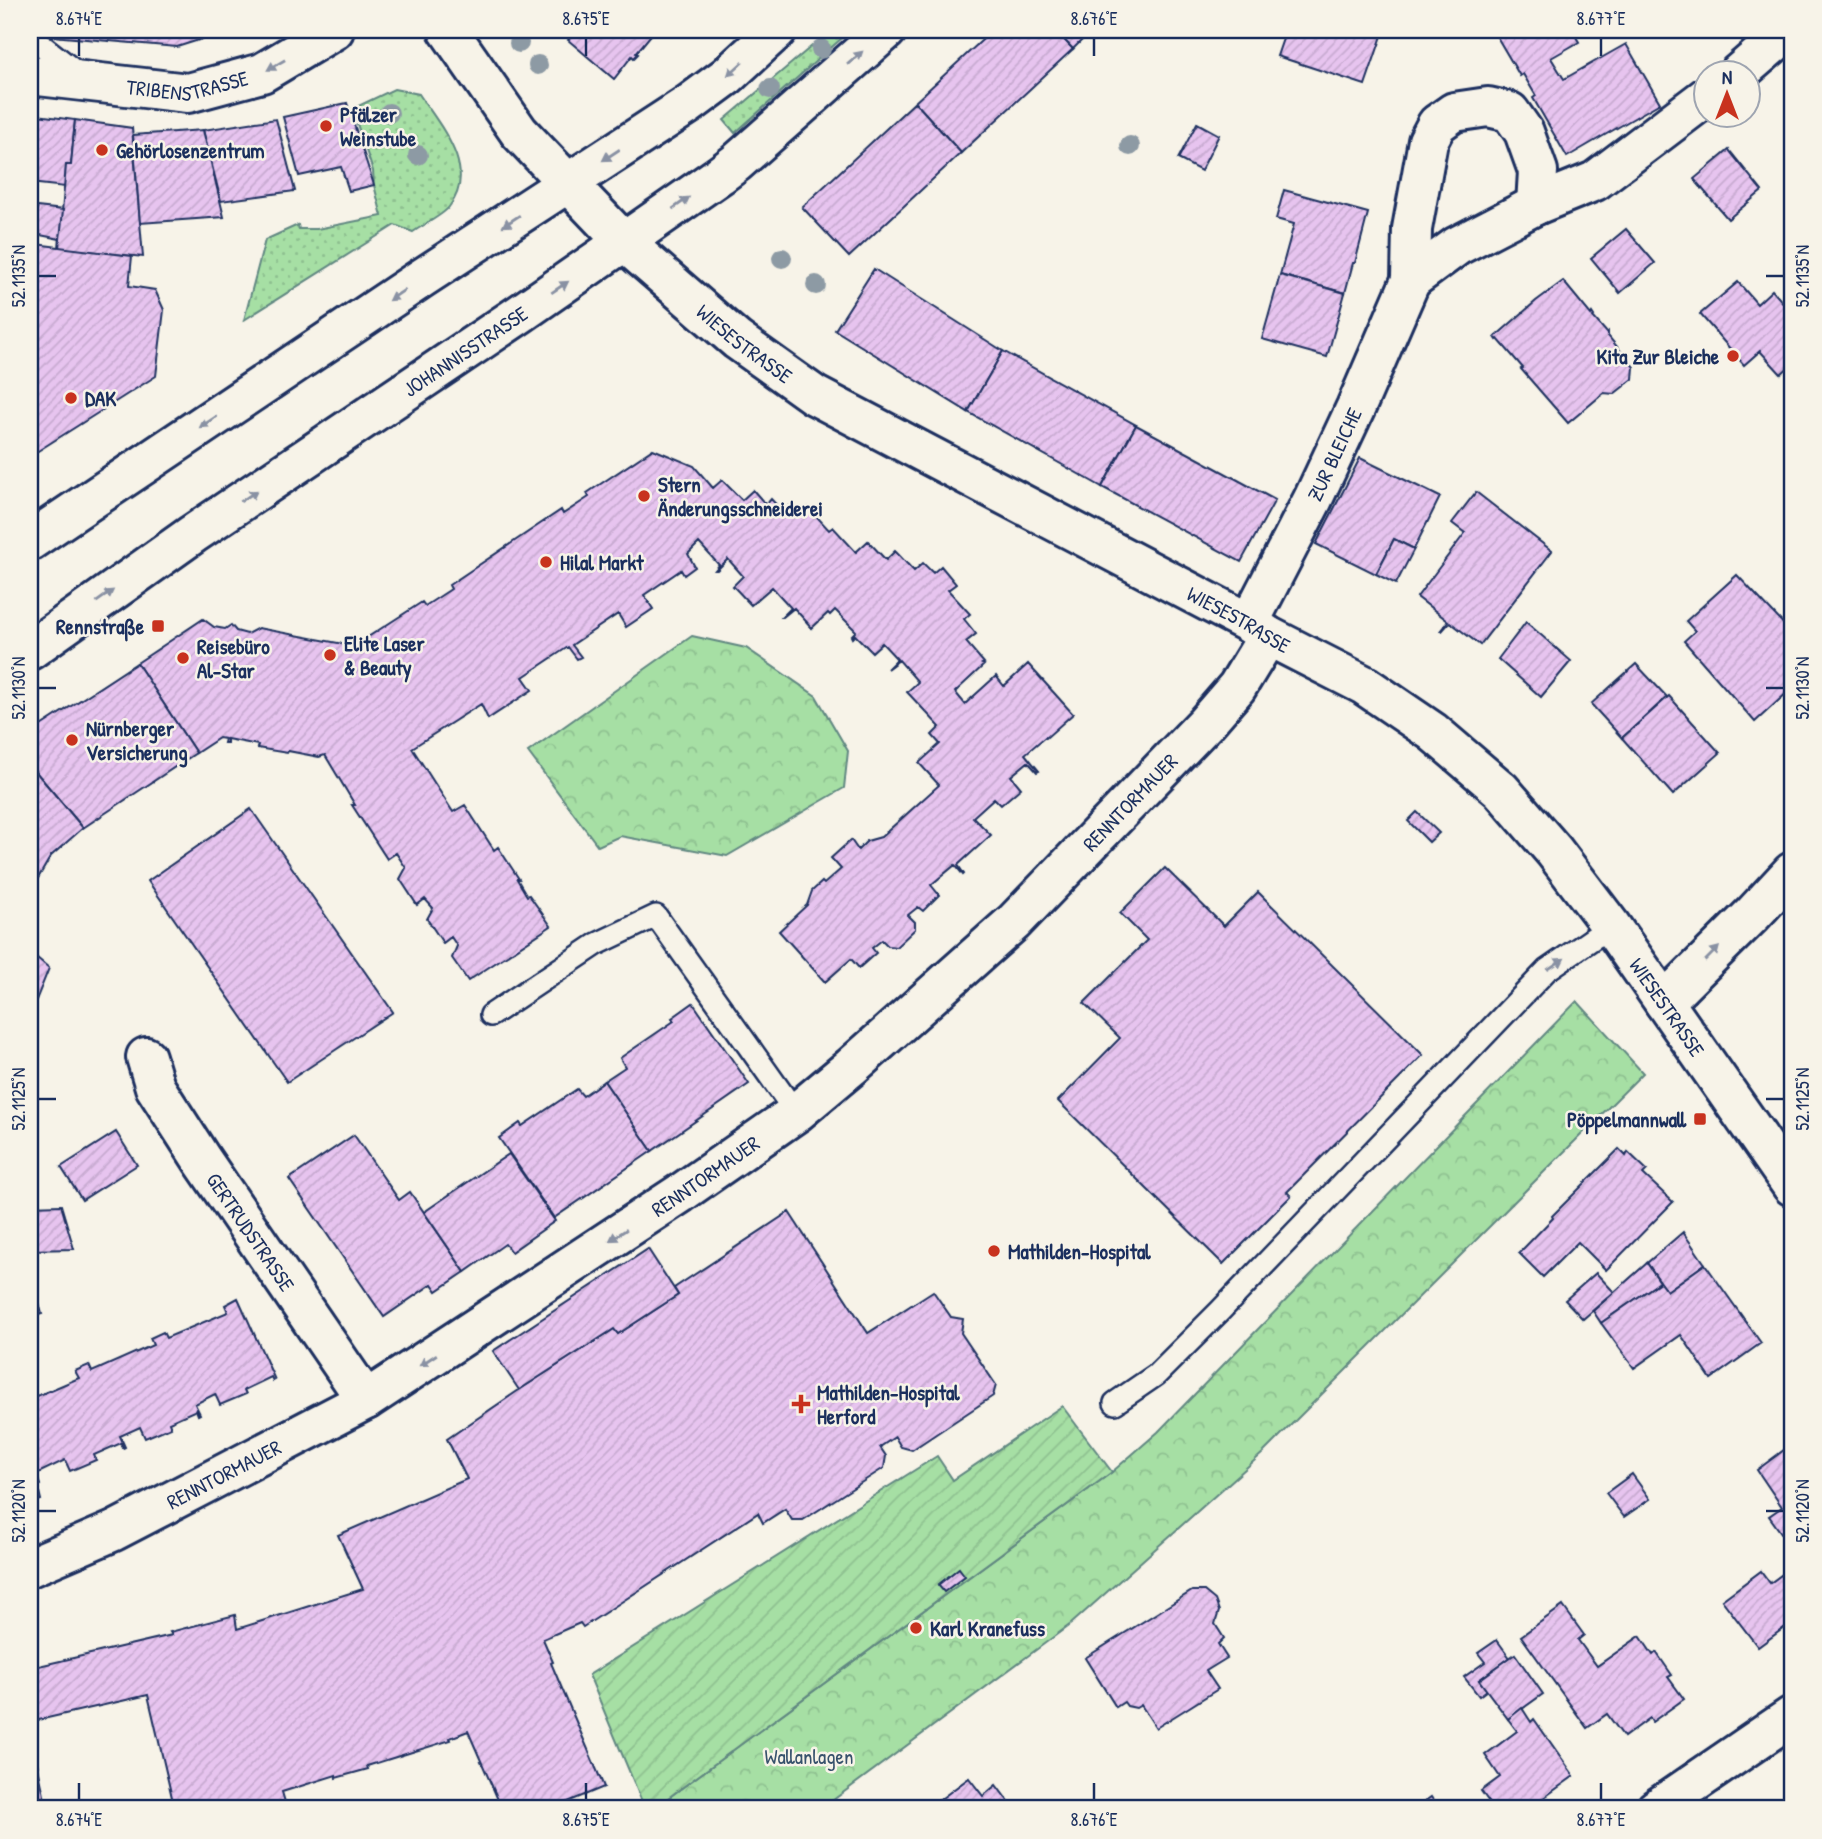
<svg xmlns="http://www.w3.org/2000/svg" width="1822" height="1839" font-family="'Patrick Hand',sans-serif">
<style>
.grass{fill:url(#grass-dots);stroke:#608781;stroke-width:2}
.park{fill:url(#park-crowns);stroke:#608781;stroke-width:2}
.garden{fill:url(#garden-furrows);stroke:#608781;stroke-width:2}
.building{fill:url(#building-hatch);stroke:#1b2f5e;stroke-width:2}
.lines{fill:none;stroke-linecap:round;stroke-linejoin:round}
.service-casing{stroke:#1b2f5e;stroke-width:26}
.minor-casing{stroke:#1b2f5e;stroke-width:44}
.secondary-casing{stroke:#1b2f5e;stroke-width:44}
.service{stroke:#f7f3e8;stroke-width:21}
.minor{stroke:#f7f3e8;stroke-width:38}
.secondary{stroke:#f7f3e8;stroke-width:38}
.tree{fill:#8d9aa4}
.oneway{fill:#8991a3}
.ticks{fill:none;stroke:#1b2f5e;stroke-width:2.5}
.poi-dot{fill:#c8321e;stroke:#f7f3e8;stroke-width:2.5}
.labels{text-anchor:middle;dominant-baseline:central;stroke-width:5;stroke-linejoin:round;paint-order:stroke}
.street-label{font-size:21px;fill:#1b2f5e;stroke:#f7f3e8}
.poi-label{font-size:21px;font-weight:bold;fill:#1b2f5e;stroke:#f7f3e8;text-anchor:start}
.park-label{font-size:21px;fill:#37526c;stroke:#f7f3e8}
.neatline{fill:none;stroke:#1b2f5e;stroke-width:2.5}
.ticks-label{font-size:18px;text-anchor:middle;fill:#1b2f5e}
</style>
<defs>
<pattern id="grass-dots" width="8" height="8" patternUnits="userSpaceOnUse" patternTransform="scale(1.75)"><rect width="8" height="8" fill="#a6dfa4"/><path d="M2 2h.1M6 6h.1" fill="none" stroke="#8ec090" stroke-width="1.8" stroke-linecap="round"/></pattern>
<pattern id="park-crowns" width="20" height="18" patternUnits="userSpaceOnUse" patternTransform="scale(1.75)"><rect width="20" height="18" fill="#a6dfa4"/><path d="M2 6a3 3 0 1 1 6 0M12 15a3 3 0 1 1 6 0" fill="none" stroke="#8ec090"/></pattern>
<pattern id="garden-furrows" width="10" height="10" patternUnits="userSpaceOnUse" patternTransform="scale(1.75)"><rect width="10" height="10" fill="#a6dfa4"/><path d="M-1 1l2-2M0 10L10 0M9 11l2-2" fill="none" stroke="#8ec090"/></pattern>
<pattern id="building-hatch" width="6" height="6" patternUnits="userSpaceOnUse" patternTransform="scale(1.75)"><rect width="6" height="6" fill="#e7c4ef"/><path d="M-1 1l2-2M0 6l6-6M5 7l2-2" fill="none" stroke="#c6a9cf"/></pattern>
</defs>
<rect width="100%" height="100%" fill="#f7f3e8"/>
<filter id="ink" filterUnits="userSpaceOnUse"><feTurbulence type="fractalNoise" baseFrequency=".0143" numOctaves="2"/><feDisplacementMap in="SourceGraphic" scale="14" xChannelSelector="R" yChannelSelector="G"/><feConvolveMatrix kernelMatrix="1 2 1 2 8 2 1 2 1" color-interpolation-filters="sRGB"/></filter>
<g filter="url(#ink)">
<g class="grass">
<path d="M831 30H851L735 133 724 120Z"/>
<path d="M394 89 419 94C440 126 479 169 449 207 442 216 423 225 413 232L395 225 244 320 265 240 298 225 299 229H317L382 216 374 185 373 171 352 109Z"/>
</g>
<g class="park">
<path d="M692 636 746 648 816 696 848 751 844 788 727 856 620 836 598 846 528 752Z"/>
<path d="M1577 1001 1643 1073 1264 1452 1071 1624 821 1809H653L1112 1472 1158 1432Z"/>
</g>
<path class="garden" d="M1062 1406 1112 1472 653 1809H645L589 1675 937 1456 953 1480Z"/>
<g class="building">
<path d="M30 30H215L202 39 177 47 30 34Z"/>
<path d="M577 30H655L636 53 638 54 634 58 632 56 614 79 568 40Z"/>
<path d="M993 30H1055L1073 49 961 153 915 102Z"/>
<path d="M1055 30H1092L1073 49Z"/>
<path d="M1286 30H1384L1365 85 1277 56Z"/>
<path d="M1493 30H1572L1579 42 1551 58 1564 79 1626 44 1660 103 1567 157 1533 98 1536 96 1523 74 1520 76Z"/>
<path d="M915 102 961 153 849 257 802 207Z"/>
<path d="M347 103 374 185 349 191 341 167 299 176 283 117Z"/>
<path d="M30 114 75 120 71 165H66L65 187 30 183Z"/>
<path d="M276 119 295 191 221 201 203 130Z"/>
<path d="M75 120 132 128 143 257 59 248 66 165H71Z"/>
<path d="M1197 123 1219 135 1201 171 1178 159Z"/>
<path d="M203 130 224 217 140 223 133 135Z"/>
<path d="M1729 150 1762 191 1728 219 1694 179Z"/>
<path d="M1284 190 1368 213 1355 263H1353L1345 293 1280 275 1294 224 1276 219Z"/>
<path d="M37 207 63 210 60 239 30 233V217L36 219Z"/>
<path d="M1626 229 1655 263 1620 293 1591 258Z"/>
<path d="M35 244 132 256 129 286 155 290 164 310 156 376 30 456V293Z"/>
<path d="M874 269 1003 351 968 412 835 330Z"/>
<path d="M1280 275 1345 293 1327 357 1262 339Z"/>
<path d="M1563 281 1591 315 1592 313 1594 316 1593 317 1607 333 1608 332V336L1634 367 1633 379 1614 394 1604 393 1568 423 1521 369 1523 368 1498 339 1497 340 1495 337 1536 301Z"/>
<path d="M1738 282 1757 304 1772 290 1792 313V364L1781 374 1760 351 1744 365 1700 314Z"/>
<path d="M1003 351 1136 425 1102 487 968 412Z"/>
<path d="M1136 425 1275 500 1241 562 1102 487Z"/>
<path d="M653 449 694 466 713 488 722 480 742 500 753 490 766 505 771 499 783 512 791 505 799 514 808 507 829 530 833 527 856 552 868 541 886 560 895 551 914 571 923 563 933 573 941 566 956 584 948 590 970 614 964 619 976 634 966 642 984 663 982 664 984 665 955 692 965 704 996 676 1004 686 1028 664 1073 714 1046 738 1045 737 1025 754 1039 771 1037 772 1028 762 1011 776 1021 788 1001 805 994 798 973 817 991 835 958 865 964 874 963 875 955 865 931 885 939 895 923 911 918 907 908 915 915 922V929L896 947 888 946 882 940 872 948 876 953 859 968 851 959 825 982 779 931 807 905 812 891 822 882 824 884 841 869 831 858 851 840 858 850 867 841 881 837 939 785 919 763 940 744 932 735 940 727 907 692 918 682 899 660 887 669 897 659 882 643 872 652 855 635 852 638 851 636 856 631 835 610 830 615 828 613 812 628 794 608 783 617H782L791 608 772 587 751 605 733 586 743 576 728 559 717 570H715L719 565 699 543 688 554 695 567 684 575 681 570 644 595 653 609 626 627 618 614 572 645 581 657 577 659 568 647 523 677 532 690 488 719 481 704 412 748 453 812 465 805 494 850 498 847 519 879H517L527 896 529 895 551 926 468 981 452 958 457 946 451 937 443 943 427 919 433 908 425 899 417 905 400 879 406 868 396 853 387 859 352 805H355L325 755 319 757 288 751 287 753 257 748 258 745 227 739V743H224L225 739 219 738 196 753 137 663 203 619 214 627 225 629 231 625 236 631 247 634 258 628 354 646 422 602 425 606 451 589 449 585 561 510 563 514 589 497 587 493Z"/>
<path d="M1360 458 1440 497 1414 549 1394 539 1376 574 1316 544Z"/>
<path d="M1476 492 1552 551 1480 645 1450 622 1442 631 1441 630 1448 621 1417 597 1465 533 1452 523Z"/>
<path d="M1394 539 1414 549 1396 584 1376 574Z"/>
<path d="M1737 575 1792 633V693L1791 691 1788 692 1755 722 1684 641 1695 631 1686 621Z"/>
<path d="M1526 622 1571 661 1541 697 1498 659Z"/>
<path d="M137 663 196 753 83 828 30 765V733Z"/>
<path d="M1636 664 1667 697 1622 738 1591 704Z"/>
<path d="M1669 696 1720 753 1673 795 1622 738Z"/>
<path d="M30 765 83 828 51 856 30 892Z"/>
<path d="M251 809 393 1012 287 1082 148 881Z"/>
<path d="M1417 812 1439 833 1429 842 1408 821Z"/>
<path d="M1165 868 1224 926 1258 892 1423 1055 1287 1192 1291 1196 1223 1264 1058 1101 1120 1038 1084 1003 1147 940 1120 913Z"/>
<path d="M30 952 49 968 30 1015Z"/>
<path d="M693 1003 749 1084 652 1151 604 1081 625 1067 620 1058 674 1021 672 1018Z"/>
<path d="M604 1081 652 1151 554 1218 499 1138 520 1123 522 1126 577 1089 583 1096Z"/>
<path d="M116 1132 137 1165 82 1200 61 1167Z"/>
<path d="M354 1135 399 1200 410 1192 465 1272 437 1291 432 1284 384 1317 289 1179Z"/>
<path d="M1619 1149 1626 1156 1628 1152 1647 1170 1643 1174 1673 1202 1606 1270 1578 1242 1543 1277 1519 1253 1553 1218 1552 1216Z"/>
<path d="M509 1154 555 1221 511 1252 505 1244 465 1272 424 1212Z"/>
<path d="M61 1205 74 1249 30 1250V1206Z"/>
<path d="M789 1212 868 1333 933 1291 951 1317 963 1319 961 1333 996 1385 993 1396 912 1450 901 1447 895 1437 880 1447 886 1456 884 1468 803 1520H792L785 1509 763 1523 758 1513 583 1627 580 1623 543 1639 553 1662 551 1663 604 1787 551 1809H502L468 1731 450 1738 451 1740 367 1766 368 1769 336 1778V1775L282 1792 287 1809H162L174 1806 148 1695 30 1722V1668L172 1635 170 1632 235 1615 237 1629 363 1589 338 1535 467 1479 447 1439 519 1390 614 1329 618 1334 678 1295 674 1288Z"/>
<path d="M1683 1232 1705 1264 1667 1291 1647 1263Z"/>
<path d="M648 1249 678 1295 618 1334 614 1329 519 1390 493 1351Z"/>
<path d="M1647 1263 1660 1282 1601 1323 1593 1311Z"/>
<path d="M1705 1264 1761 1343 1711 1379 1681 1335 1634 1368 1601 1323 1660 1282 1667 1291Z"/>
<path d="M30 1270 42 1314 30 1317Z"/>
<path d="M1596 1273 1614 1292 1583 1319 1565 1300Z"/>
<path d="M238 1298 275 1380 273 1381 271 1377 244 1390 246 1394 220 1405 215 1394 195 1404 200 1414 198 1415 196 1410 169 1422 171 1427 145 1438 140 1427 120 1436 125 1447 123 1448 121 1443 94 1455 96 1460 70 1471 65 1460 36 1474 40 1485 37 1486 30 1456V1399L79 1378 75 1371 89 1365 92 1372 153 1345 150 1338 163 1332 166 1338 228 1312 225 1305Z"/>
<path d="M1792 1444V1541L1789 1544 1769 1516 1782 1507 1757 1470Z"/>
<path d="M30 1456 41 1500 30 1503Z"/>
<path d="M1632 1474 1650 1499 1624 1517 1606 1493Z"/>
<path d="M959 1568 965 1576 944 1592 938 1585Z"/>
<path d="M1788 1570 1792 1576V1622L1758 1647 1722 1600 1761 1571 1770 1583Z"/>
<path d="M1192 1591H1204L1215 1600 1219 1611 1215 1624 1224 1638 1218 1644 1227 1658 1206 1671 1218 1689 1156 1728 1141 1705 1136 1708 1127 1706 1124 1702 1116 1707 1085 1658Z"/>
<path d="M1563 1606 1584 1635 1578 1640 1597 1666 1640 1636 1653 1655 1656 1652 1672 1675 1668 1677 1684 1699 1652 1722 1650 1718 1624 1737 1607 1714 1587 1728 1521 1636Z"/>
<path d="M1497 1640 1510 1658 1479 1680 1487 1690 1479 1696 1464 1677 1485 1662 1478 1653Z"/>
<path d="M1515 1654 1543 1694 1508 1719 1479 1680Z"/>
<path d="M1522 1708 1531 1722 1534 1719 1574 1776 1528 1809H1523L1522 1806 1518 1809H1494L1481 1791 1500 1777 1485 1755 1517 1731 1508 1719Z"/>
<path d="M30 1731 47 1809H30Z"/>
<path d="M969 1778 983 1796 996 1785 1014 1809H933L940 1803 938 1801Z"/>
<path d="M1431 1797 1439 1809H1414Z"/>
</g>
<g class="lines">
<g class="service-casing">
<g id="service">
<path d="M30 36 81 76"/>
<path d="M491 1015 597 944 656 916 796 1113"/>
<path d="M1115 1403 1156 1375 1220 1311 1547 970 1611 926"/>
</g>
</g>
<g class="minor-casing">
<g id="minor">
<path id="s1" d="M448 30 519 132 625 243 737 340 814 395 1249 623 1268 636 1364 685 1433 732 1501 790 1554 851 1611 926 1792 1186"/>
<path d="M1738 74 1789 30"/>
<path id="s2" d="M30 75 188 93 262 73 334 30"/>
<path d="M1411 280 1457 246 1536 205 1595 181 1706 97"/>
<path id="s3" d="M1249 623 1313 499 1356 407 1411 280 1412 229 1428 141 1437 124 1454 112 1488 107 1510 112 1524 132 1538 171 1536 205"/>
<path d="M1664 1002 1753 914 1792 872"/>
<path id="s4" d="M146 1057 155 1087 202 1160 366 1400"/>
<path id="s5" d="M30 1567 114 1531 366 1400 681 1193 796 1113 851 1067 1014 922 1205 724 1237 687 1268 636"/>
<path d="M1656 1809 1792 1716"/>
</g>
</g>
<g class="secondary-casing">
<g id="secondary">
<path d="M30 541 422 278 689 104 727 76 777 30"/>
<path id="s6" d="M30 650 193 534 520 314 720 175 736 163 887 30"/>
</g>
</g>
<use href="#service" class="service"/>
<use href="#minor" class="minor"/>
<use href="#secondary" class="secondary"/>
</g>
<g class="tree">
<circle cx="519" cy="43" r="10"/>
<circle cx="821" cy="49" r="10"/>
<circle cx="538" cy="65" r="10"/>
<circle cx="770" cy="89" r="10"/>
<circle cx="389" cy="113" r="10"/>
<circle cx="1130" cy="146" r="10"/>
<circle cx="418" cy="155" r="10"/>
<circle cx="782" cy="258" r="10"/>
<circle cx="816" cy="285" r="10"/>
</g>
<defs><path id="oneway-solid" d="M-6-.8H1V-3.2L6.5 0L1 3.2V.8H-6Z" transform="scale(1.75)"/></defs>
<g class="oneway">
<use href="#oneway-solid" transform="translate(855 58) rotate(-41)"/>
<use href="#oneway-solid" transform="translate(276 65) rotate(150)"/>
<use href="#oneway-solid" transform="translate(735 69) rotate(138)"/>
<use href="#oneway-solid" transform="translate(611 155) rotate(147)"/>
<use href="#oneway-solid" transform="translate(681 203) rotate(-35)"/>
<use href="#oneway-solid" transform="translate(511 221) rotate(147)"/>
<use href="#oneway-solid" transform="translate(560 287) rotate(-34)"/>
<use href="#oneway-solid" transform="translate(397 295) rotate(146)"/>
<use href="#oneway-solid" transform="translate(208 422) rotate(146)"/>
<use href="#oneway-solid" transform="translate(249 496) rotate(-34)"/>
<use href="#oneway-solid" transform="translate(105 596) rotate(-35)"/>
<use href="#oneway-solid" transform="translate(1712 954) rotate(-45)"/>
<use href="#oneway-solid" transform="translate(1556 964) rotate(-34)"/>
<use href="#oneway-solid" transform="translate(618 1235) rotate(147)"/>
<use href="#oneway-solid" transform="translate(428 1360) rotate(147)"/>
</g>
</g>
<path class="ticks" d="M79 38V56M586 38V56M1094 38V56M1601 38V56M38 276H56M1766 276H1784M38 688H56M1766 688H1784M38 1099H56M1766 1099H1784M38 1511H56M1766 1511H1784M79 1783V1800M586 1783V1800M1094 1783V1800M1601 1783V1800"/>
<g class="poi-dot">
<circle cx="326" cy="126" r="7"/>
<circle cx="102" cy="150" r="7"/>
<circle cx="1733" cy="356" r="7"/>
<circle cx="71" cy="398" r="7"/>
<circle cx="644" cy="496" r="7"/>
<circle cx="546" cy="562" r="7"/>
<rect x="151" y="619" width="14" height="14" rx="3.5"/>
<circle cx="330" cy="655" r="7"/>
<circle cx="183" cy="658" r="7"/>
<circle cx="72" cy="740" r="7"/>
<rect x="1693" y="1112" width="14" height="14" rx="3.5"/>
<circle cx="994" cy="1251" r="7"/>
<path d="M797.5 1393.5h7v7h7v7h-7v7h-7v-7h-7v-7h7z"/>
<circle cx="916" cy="1628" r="7"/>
</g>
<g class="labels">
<g class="street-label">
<text stroke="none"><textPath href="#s2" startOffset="159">TRIBENSTRASSE</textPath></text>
<text stroke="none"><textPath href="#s1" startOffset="434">WIESESTRASSE</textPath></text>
<text stroke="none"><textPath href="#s6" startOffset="528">JOHANNISSTRASSE</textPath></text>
<text stroke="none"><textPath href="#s3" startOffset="189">ZUR BLEICHE</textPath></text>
<text stroke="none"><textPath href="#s1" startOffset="1001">WIESESTRASSE</textPath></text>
<text stroke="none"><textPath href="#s5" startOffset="1349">RENNTORMAUER</textPath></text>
<text stroke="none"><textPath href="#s1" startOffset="1589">WIESESTRASSE</textPath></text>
<text stroke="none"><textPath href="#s5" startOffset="782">RENNTORMAUER</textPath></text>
<text stroke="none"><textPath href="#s4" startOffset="205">GERTRUDSTRASSE</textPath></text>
<text stroke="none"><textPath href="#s5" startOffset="215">RENNTORMAUER</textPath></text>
</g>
<g class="poi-label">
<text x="340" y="114">Pfälzer<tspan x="340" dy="24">Weinstube</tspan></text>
<text x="116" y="150">Gehörlosenzentrum</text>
<text x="1719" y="356" text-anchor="end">Kita Zur Bleiche</text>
<text x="85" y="398">DAK</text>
<text x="658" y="484">Stern<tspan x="658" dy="24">Änderungsschneiderei</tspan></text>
<text x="560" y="562">Hilal Markt</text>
<text x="144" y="626" text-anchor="end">Rennstraße</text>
<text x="344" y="643">Elite Laser<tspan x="344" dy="24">&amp; Beauty</tspan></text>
<text x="197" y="646">Reisebüro<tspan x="197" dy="24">Al-Star</tspan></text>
<text x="86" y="728">Nürnberger<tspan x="86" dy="24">Versicherung</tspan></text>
<text x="1686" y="1119" text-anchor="end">Pöppelmannwall</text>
<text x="1008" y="1251">Mathilden-Hospital</text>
<text x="817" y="1392">Mathilden-Hospital<tspan x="817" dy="24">Herford</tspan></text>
<text x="930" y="1628">Karl Kranefuss</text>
</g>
<g class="park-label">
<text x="809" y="1756">Wallanlagen</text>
</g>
</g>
<rect width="1822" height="1839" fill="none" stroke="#f7f3e8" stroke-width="77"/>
<g transform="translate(1727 94)"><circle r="33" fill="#f7f3e8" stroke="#9fa5b1" stroke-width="2"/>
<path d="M0-5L12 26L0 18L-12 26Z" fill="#c8321e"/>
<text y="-10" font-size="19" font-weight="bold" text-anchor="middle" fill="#1b2f5e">N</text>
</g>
<rect x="38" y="38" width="1746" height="1762" class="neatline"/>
<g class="ticks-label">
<text x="79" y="25">8.674°E</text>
<text x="586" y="25">8.675°E</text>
<text x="1094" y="25">8.676°E</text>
<text x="1601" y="25">8.677°E</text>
<text transform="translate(19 276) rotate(-90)" y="6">52.1135°N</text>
<text transform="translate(1803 276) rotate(-90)" y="6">52.1135°N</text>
<text transform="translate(19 688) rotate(-90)" y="6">52.1130°N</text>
<text transform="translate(1803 688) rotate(-90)" y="6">52.1130°N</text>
<text transform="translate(19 1099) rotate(-90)" y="6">52.1125°N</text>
<text transform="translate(1803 1099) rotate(-90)" y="6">52.1125°N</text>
<text transform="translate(19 1511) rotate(-90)" y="6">52.1120°N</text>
<text transform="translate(1803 1511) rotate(-90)" y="6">52.1120°N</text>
<text x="79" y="1826">8.674°E</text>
<text x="586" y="1826">8.675°E</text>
<text x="1094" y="1826">8.676°E</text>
<text x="1601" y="1826">8.677°E</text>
</g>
</svg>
